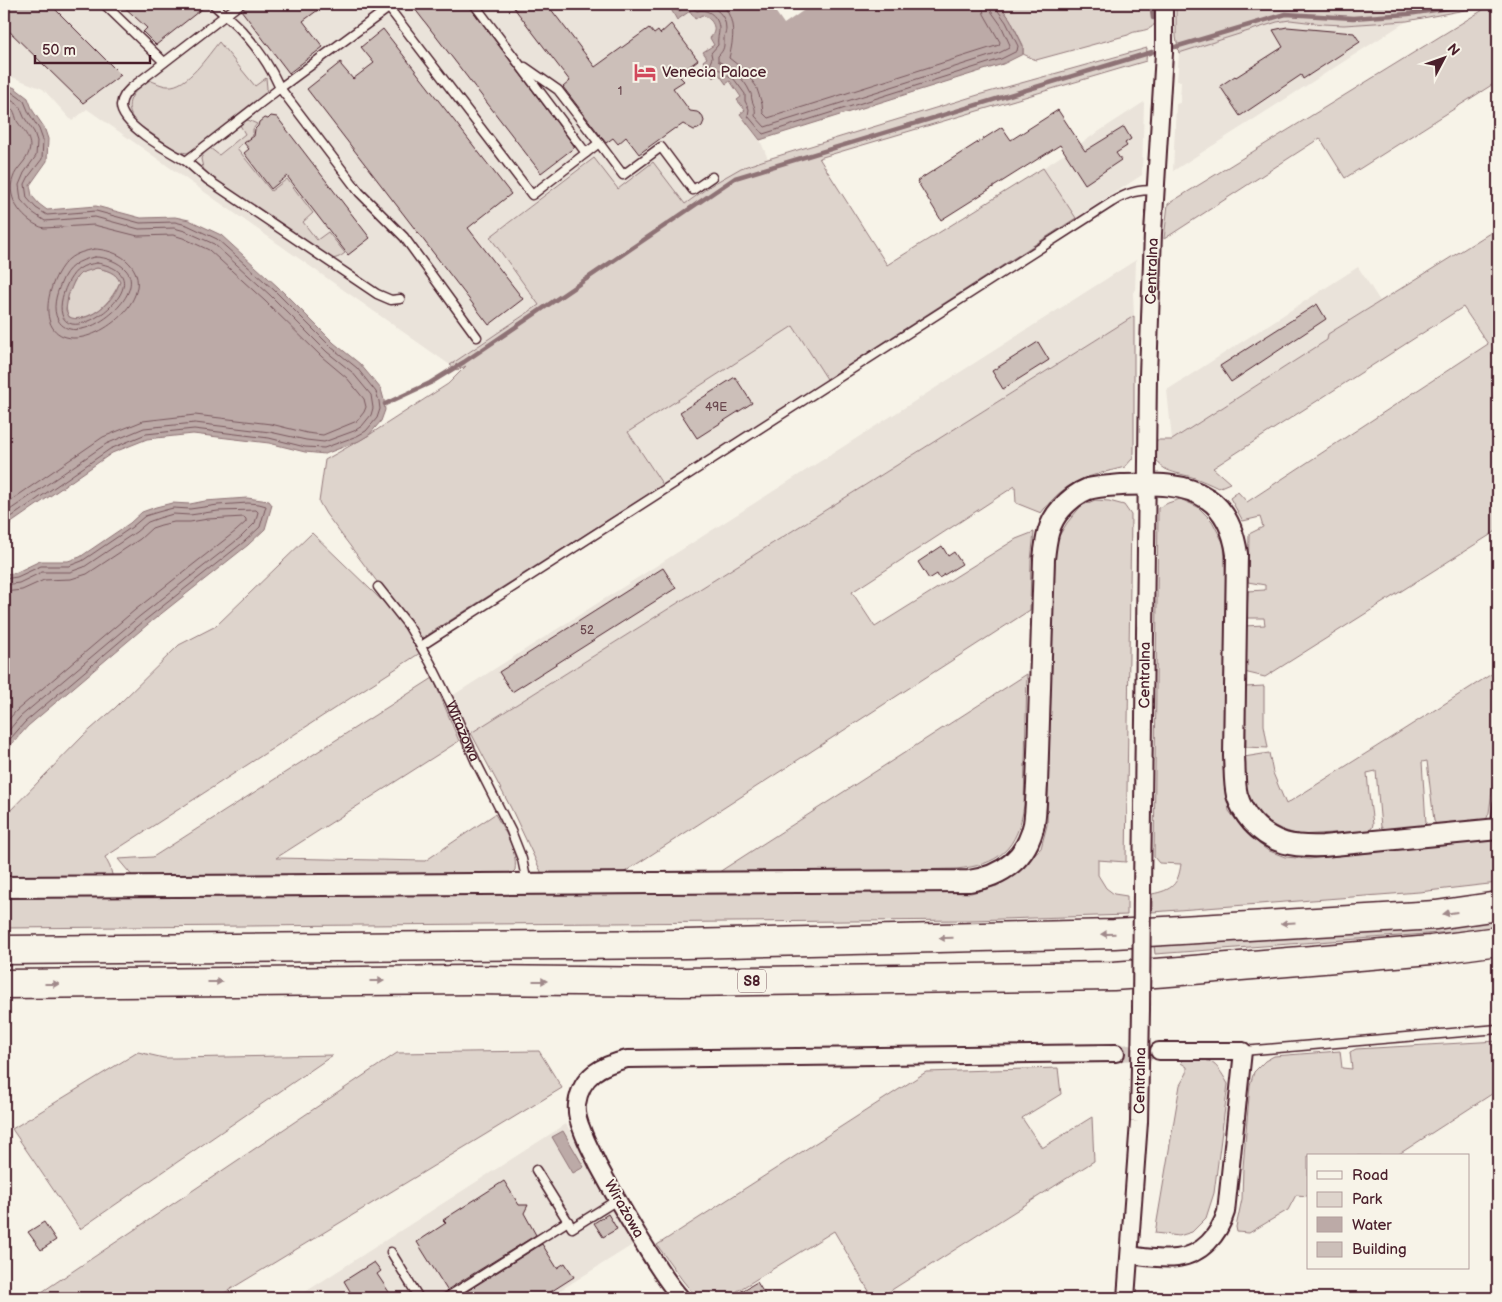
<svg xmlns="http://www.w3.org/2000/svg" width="1502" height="1302" font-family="'Balsamiq Sans',sans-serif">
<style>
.built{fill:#eae3da}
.green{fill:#ded4cc;stroke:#947a7c}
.water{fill:#bcaaa7;stroke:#8e7275;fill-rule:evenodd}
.pier{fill:#f7f3e8}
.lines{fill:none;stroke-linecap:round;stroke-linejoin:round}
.shore{stroke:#78575d;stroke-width:1}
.stream{stroke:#8e7275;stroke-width:4.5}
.building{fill:#ccbfb9;stroke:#4a1f2b}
.minor-tunnel{stroke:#d4c9c2;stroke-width:16;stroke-dasharray:16 8;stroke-linecap:butt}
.service-casing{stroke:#4a1f2b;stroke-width:11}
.minor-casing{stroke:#4a1f2b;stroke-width:20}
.tertiary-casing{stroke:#4a1f2b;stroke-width:24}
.motorway-casing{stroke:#4a1f2b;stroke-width:31}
.service{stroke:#f7f3e8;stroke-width:8}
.minor{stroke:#f7f3e8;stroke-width:16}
.tertiary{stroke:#f7f3e8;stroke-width:20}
.motorway{stroke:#f7f3e8;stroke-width:28}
.minor-bridge-casing{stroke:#4a1f2b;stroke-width:20;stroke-linecap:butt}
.minor-bridge{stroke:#f7f3e8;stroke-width:16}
.oneway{fill:#a0898a}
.labels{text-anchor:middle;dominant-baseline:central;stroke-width:4;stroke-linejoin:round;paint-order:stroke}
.number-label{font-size:12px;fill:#6a474e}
.shield{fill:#f7f3e8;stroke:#7e5f64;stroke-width:1}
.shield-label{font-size:14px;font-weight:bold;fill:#4a1f2b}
.poi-label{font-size:15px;fill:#4a1f2b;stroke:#f7f3e8;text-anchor:start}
.street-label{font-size:15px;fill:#4a1f2b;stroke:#f7f3e8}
</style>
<rect width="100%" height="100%" fill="#f7f3e8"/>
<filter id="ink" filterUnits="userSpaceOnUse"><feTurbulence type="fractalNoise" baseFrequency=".02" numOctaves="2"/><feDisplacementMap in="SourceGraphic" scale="10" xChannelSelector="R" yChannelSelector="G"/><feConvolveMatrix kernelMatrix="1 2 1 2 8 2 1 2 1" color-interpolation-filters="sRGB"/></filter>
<g filter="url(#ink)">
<g class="built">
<path d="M4 4H667L677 20 690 11 708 17 712 22 714 28 713 34 710 38 714 45 707 58 703 61 713 78 719 73 726 83 729 81 741 97 745 110 740 115 760 140 768 159 741 169 713 184 685 204 653 163 618 189 593 158 490 237 540 304 450 365 87 109 72 121 43 89 7 75 4 72Z"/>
<path d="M1290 20 1323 24 1344 25 1407 21 1173 171 1176 104 1180 103 1181 81H1177L1179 53 1277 22Z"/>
<path d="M1144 102 1142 175 1076 218 1043 168Z"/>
<path d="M1136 260 1135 292H1133L1134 316 471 733 452 696Z"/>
<path d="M1358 267 1380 301 1329 334 1327 340 1172 440 1167 390Z"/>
<path d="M793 326 827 379 663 485 627 432Z"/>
<path d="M566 1124 634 1244 548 1298H296Z"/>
</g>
<g class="green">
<path d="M999 4H1156C1156 20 1159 28 1140 31 1135 32 1132 32 1128 35L1036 60 1023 54V45L1010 19Z"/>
<path d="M1176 4H1498V81L1345 178 1320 138 1164 239 1168 204 1491 5 1407 21 1375 23 1344 25 1323 24 1290 20 1277 22 1179 53 1176 37Z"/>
<path d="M219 42 255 86 266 78 267 88 265 96 195 149 187 153 177 151 136 123C121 103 133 92 149 80 155 82 162 86 168 86 187 88 208 55 219 42Z"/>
<path d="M1147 48 1146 61 819 158 887 265 1043 168 1076 218 827 379 793 326 628 432 663 485 421 639 408 617 378 583 326 514 319 502 325 460 369 435 448 384 466 366 457 370 450 365 539 305 490 237 594 158 618 189 653 162 685 204 713 184 741 168 768 159 978 95Z"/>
<path d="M248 120 257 124 253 129V135L237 148 271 191 287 179 313 213 303 222 317 240 328 232 345 253C340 257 336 259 329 259L204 172 201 159 205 150 210 148 219 155 245 134 240 125 242 122Z"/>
<path d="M1498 228V530L1265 677 1244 672V626L1265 625 1264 618H1247L1248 591 1265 590V585L1248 582 1249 534 1263 527 1260 517 1243 521 1230 498 1238 492 1247 502 1488 344 1463 307 1213 468 1230 483 1218 488C1210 484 1201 480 1192 477 1170 471 1155 472 1153 444L1157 440H1172L1327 340 1328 334Z"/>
<path d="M97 268C106 270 116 272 120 282 112 299 100 314 81 318 77 318 73 320 70 317 60 309 73 278 82 272 87 270 92 269 97 268Z"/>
<path d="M1134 316V453L1132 459 1125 467C1086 477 1067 479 1041 513L1016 503 1015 486 852 592 875 627 1016 539 1034 532 1031 561 1030 610 623 873 544 878 511 808 471 733Z"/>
<path d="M1180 499 1198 507 1212 521 1224 544 1228 621 1223 768 1229 811 1247 834 1267 850 1285 857 1309 859 1498 839V883L1419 892 1152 912V894C1172 890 1178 885 1181 864L1159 863 1154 857 1158 508 1168 503Z"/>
<path d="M1095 500 1109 501 1124 505 1131 515 1126 862 1098 860V875L1106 888 1114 894 1127 896V915L972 920 4 928V895L883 890 971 893 997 886 1021 870 1041 848 1047 825 1055 556 1057 539 1067 523 1081 506Z"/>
<path d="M312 533 400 618 420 653 105 857 110 867 113 878 4 879V817L83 736 115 708 179 645 216 626Z"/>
<path d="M1498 670V767L1493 784 1489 813 1486 820 1442 825 1436 824 1434 821 1427 761 1422 762 1426 823 1422 827C1410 829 1391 835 1381 827L1376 771 1367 773 1369 795 1373 824 1372 828 1368 831 1299 835 1283 830 1267 822 1253 807 1247 792 1244 757 1269 753 1273 773 1286 804Z"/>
<path d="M1027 674 1024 805C1018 849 999 865 956 869L716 874Z"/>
<path d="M433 678 459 741 276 858 425 861 495 814C504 830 518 851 515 870L511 874 134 878 118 859 153 857Z"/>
<path d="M1264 686V725L1268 748 1246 747 1245 687Z"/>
<path d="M1498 918V927L1453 932 1155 954 1154 946 1292 938Z"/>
<path d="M1498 1041V1090L1396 1156H1308V1196L1296 1195 1288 1210 1249 1233 1237 1232 1236 1227 1242 1199 1243 1167 1250 1085 1254 1072 1265 1061 1274 1056 1340 1051 1342 1068 1352 1069 1350 1052 1356 1049Z"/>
<path d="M539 1051 562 1088 216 1298H33L397 1053Z"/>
<path d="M138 1052 164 1058H176L333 1055 80 1229 12 1129Z"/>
<path d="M1183 1059C1211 1059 1214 1059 1228 1084L1214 1193 1206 1218 1192 1232 1179 1236 1155 1233 1180 1085 1187 1073V1067L1181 1063Z"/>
<path d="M1058 1068 1061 1094 1022 1118 1042 1148 1092 1117 1094 1161 879 1298H873L834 1231 726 1298H697L683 1281 657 1245 926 1072Z"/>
</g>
<g class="water">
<path d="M668 4H999L1010 19 1023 46V54L1003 64 760 140 740 114 745 110 737 100 741 97 730 81 726 84 719 74 713 78 703 61 707 58 703 52 714 45 710 38C719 29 712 18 702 15L695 19 690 11 677 20Z"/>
<path d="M4 83 15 88 28 98 33 111 44 127 48 139 47 161 30 185 32 196 39 204 47 210 96 206 141 218 175 217 189 220 221 235 278 287 334 343 360 364 381 389 384 400 385 410 381 421 369 435 359 441 325 454 305 452 269 443 193 434 147 439 112 453 4 528ZM97 268C106 270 116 272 120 282 118 286 117 290 114 294 107 307 84 324 69 317L66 310 68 296 75 279 81 273Z"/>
<path d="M247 498 269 501 272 505 265 529 248 545 147 625 28 726 4 753V574L15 573 40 561H68L80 557 130 523 142 512 156 507 172 503 190 504 205 501Z"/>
<path d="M563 1131 584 1167 573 1173 552 1137Z"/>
</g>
<path class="pier" d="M770 4H813L784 24Z"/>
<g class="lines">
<g class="shore">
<path d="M673 4 678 11 688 7H691L697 11C708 8 719 17 719 29 719 36 717 37 718 45L711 53 712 58 710 63 714 69 721 70 727 76 734 79 745 94V101L749 109 748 116 763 134 1001 59 1017 51 1018 46 1006 22 996 8V4"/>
<path d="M703 4C716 7 726 15 726 29 726 32 724 35 724 37 724 46 725 49 718 56V61C731 68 744 78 750 92 752 94 751 97 752 100 754 107 756 107 755 116L765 127 999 53 1009 48 1010 45 1001 25 991 11 989 4"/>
<path d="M722 4C736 20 734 38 729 58L743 69 756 86 762 104 763 113 768 118 999 45 1000 42 984 14 982 4"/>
<path d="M4 89 13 93 24 101 29 113 39 129 43 140 42 159 29 176 25 184 27 198 36 208 47 215 96 211 140 223 175 222 187 225 217 239 274 290 331 347 357 368 376 392 379 401 380 409 377 418 366 431 357 436 324 448 305 447 269 438 194 429 146 434 110 449 4 522"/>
<path d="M4 96 19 105 24 117 34 132 37 141 36 156 24 173 19 185 21 200 32 212 45 221 95 217 139 229 174 228 185 231 214 244 270 295 327 352 352 372 371 395 373 408 371 415 362 426 354 431 324 442 306 440 270 432 195 423 144 428 106 444 4 514"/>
<path d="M4 104C7 105 11 107 13 110 15 113 16 118 17 121 23 130 33 140 29 152 26 162 16 168 13 178 5 199 25 223 44 228L94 225 138 236 173 235 183 238 209 250 265 301 322 357 347 378 364 399 366 407 364 412 357 421 323 435 307 433 271 424 195 415 143 421 103 437 4 505"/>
<path d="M94 249C104 249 118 253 126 260 161 290 107 339 73 338 32 336 49 275 69 259 76 253 86 251 94 249Z"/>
<path d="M95 257C106 257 119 262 126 270 149 296 76 352 58 320 52 309 56 295 61 283 67 267 78 260 95 257Z"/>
<path d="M97 263C159 273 97 329 72 324 50 319 66 277 79 269 84 265 91 264 97 263Z"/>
<path d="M4 579 17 577 41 566H69L82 561 132 527 145 516 158 512 173 508 190 509 218 505 248 503 259 504 266 506 260 527 245 541 144 621 25 722 4 746"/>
<path d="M4 585 19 583 42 572H70L84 567 136 532 148 522 159 518 173 514 190 515 218 511 256 510 258 512 255 523 241 537 140 616 20 717 4 736"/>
<path d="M4 592 22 590 44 580 71 579 87 574 140 539 152 528 161 525 174 522H190L208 519 244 517 246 519V522L236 531 135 610 16 711 4 725"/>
</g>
<g class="stream">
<path d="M1151 4 1153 18"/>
<path d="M1175 47 1286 14 1353 18 1408 14 1476 4"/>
<path d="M385 404 430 383 464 362 735 178 1152 52"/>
</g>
</g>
<g class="building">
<path d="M4 4H50L121 75 83 103 4 26Z"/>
<path d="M121 4H208L156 45 143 32 147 28Z"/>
<path d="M250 4H326L303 21 323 47 289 73 241 10Z"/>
<path d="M411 4H468L470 7 575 147 541 173Z"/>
<path d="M511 4H547L595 67 649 28 654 34 658 31 660 34 671 24 698 60 686 69 688 70 680 77 684 81 673 88 690 111 697 112 702 115 704 121 702 126 698 129 694 130 683 124 676 129 675 128 639 154 626 137 618 144 613 138 606 143 563 87 570 81Z"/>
<path d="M1287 27 1354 33 1360 42 1303 79 1301 75 1240 116 1220 86 1235 76 1236 77 1283 47 1273 30Z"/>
<path d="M383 29 511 194 468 228 523 299 489 325 307 89 341 62V65L353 79 374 63 361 47Z"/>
<path d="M1058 110 1085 151 1124 127 1131 139 1125 143 1127 146 1116 153 1121 160 1085 184 1060 145 941 220 917 181 1002 127 1011 140Z"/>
<path d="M271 116 277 117 370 238 348 255 287 176 271 189 244 153 249 149 244 143 254 136 255 129 258 126 259 122 264 118 268 119Z"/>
<path d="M1317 304 1326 319 1231 382 1220 366Z"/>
<path d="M1038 342 1049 360 1003 389 992 371Z"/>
<path d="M735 377 752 403 697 438 680 412Z"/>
<path d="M942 546 948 556 954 552 962 564 939 578 937 574 929 579 918 562Z"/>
<path d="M663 568 676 588 512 692 499 672Z"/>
<path d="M504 1181 519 1205H528L524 1213 536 1235 447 1290 417 1242 446 1223 443 1220Z"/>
<path d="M608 1214 617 1229 603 1237 594 1223Z"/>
<path d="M44 1222 56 1240 41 1250 28 1232Z"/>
<path d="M542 1244 557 1268 565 1263 574 1277 541 1298H456Z"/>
<path d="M374 1262 381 1271 377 1274 393 1298H354L344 1281Z"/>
<path d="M757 1282 767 1298H730Z"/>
</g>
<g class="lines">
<path class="minor-tunnel" d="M1116 1053 1159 1051"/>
<g class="service-casing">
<g id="service">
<path d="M104 4 164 62"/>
<path d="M213 4C222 13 233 21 242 31 257 47 271 68 280 88L359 192 404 237 477 337"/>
<path d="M240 4 131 88C126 93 122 97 121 105 120 125 170 152 186 161L280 88 394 4"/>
<path d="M389 8 532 195 586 153 474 4"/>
<path d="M525 67 558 90 599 143"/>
<path d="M586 153 599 143 623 175 661 147 693 190 712 177"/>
<path d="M186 161 208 180 377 294 391 300 400 299"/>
<path id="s1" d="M378 587 408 625 430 662 450 702 476 762 511 831 522 859 527 883"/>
<path d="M421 646 1112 202C1129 192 1137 190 1156 190"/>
<path d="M1495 828 1498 803"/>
<path d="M1243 1051 1498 1029"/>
<path d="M536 1170 572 1228 617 1200"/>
<path d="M391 1252 419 1298"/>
<path d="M446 1298 568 1221"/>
</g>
</g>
<g class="minor-casing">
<g id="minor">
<path id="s2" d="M1142 893 1148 375 1153 233 1164 53V4"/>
<path d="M1130 1255C1145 1257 1162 1260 1177 1258 1202 1255 1219 1235 1226 1212L1243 1051H1159"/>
<path d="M681 1298C664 1279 652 1257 638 1235 624 1212 611 1189 598 1165 593 1154 586 1142 582 1130 579 1123 576 1112 577 1104 581 1075 602 1065 627 1059L1116 1053"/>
<path id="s3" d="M1126 1298 1139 1122 1141 1009"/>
</g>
</g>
<g class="tertiary-casing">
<path id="tertiary" d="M4 887 969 881C1003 876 1027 858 1034 824 1036 811 1036 798 1037 785L1044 559C1046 540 1048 523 1061 509 1068 501 1078 493 1088 489 1100 486 1111 486 1122 485 1150 484 1184 482 1208 499 1226 511 1234 533 1237 554L1234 756C1235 769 1234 783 1237 795 1240 805 1245 814 1252 822 1273 845 1294 847 1323 846L1498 829"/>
</g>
<g class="motorway-casing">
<g id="motorway">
<path d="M4 950 685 944 1114 934 1436 915 1498 906"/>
<path d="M4 984 472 980 682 982 1113 976 1169 972 1431 950 1498 941"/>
</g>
</g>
<use href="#service" class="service"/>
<use href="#minor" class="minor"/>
<use href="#tertiary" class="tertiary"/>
<use href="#motorway" class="motorway"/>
<g class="minor-bridge-casing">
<path id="minor-bridge" d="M1141 1009 1142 893"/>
</g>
<use href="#minor-bridge" class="minor-bridge"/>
</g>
<defs><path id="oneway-solid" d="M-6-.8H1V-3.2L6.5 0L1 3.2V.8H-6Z" transform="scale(1.25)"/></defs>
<g class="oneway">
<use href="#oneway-solid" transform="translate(1450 913) rotate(172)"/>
<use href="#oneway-solid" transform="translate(1288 923) rotate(177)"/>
<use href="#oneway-solid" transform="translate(1108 934) rotate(178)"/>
<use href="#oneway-solid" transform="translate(946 938) rotate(179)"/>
<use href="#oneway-solid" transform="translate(377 981)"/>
<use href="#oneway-solid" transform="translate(540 981)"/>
<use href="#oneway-solid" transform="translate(215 982)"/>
<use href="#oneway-solid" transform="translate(52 984)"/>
</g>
</g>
<defs>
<g id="hotel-bare" transform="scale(1.725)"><path d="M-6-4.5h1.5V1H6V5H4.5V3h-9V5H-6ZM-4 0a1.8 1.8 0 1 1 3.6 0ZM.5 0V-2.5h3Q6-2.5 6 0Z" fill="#d1495b" stroke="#f7f3e8" stroke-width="2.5" paint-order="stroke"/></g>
</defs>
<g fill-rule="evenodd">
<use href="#hotel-bare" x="645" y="72"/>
</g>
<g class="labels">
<g class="number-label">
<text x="620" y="91">1</text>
<text x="716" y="407">49E</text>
<text x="587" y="630">52</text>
</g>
<rect class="shield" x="738" y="969.5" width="28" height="23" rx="4"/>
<g class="shield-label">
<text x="752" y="981">S8</text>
</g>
<g class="poi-label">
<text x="662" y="72">Venecia Palace</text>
</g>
<g class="street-label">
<text stroke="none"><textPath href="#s2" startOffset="622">Centralna</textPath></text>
<text stroke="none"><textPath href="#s2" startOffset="218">Centralna</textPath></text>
<text stroke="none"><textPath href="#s1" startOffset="168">Wirażowa</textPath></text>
<text stroke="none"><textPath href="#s3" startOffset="218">Centralna</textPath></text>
<text transform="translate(624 1209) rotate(60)">Wirażowa</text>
</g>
</g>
<rect width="1502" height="1302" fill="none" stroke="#f7f3e8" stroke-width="20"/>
<rect x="10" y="10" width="1482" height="1282" fill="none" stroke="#4a1f2b" stroke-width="2" filter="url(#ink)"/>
<rect x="1307" y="1154" width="162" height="115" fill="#f7f3e8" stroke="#b29e9c"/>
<rect x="1317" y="1171" width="25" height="8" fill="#f7f3e8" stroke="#b29e9c"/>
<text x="1352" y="1180" font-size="15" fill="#4a1f2b">Road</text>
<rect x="1317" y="1192" width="25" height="15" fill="#ded4cc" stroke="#b29e9c"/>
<text x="1352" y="1204" font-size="15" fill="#4a1f2b">Park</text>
<rect x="1317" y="1217" width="25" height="15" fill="#bcaaa7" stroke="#b29e9c"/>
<text x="1352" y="1230" font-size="15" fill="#4a1f2b">Water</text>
<rect x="1317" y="1242" width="25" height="15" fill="#ccbfb9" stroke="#b29e9c"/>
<text x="1352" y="1254" font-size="15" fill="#4a1f2b">Building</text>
<g transform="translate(1444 58) rotate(49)" stroke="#f7f3e8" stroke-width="4" paint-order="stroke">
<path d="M0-4L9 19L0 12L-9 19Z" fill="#4a1f2b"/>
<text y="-8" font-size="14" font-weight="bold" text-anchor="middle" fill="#4a1f2b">N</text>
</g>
<path d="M35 55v8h115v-8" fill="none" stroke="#4a1f2b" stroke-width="2.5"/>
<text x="42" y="55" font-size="15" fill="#4a1f2b" stroke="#f7f3e8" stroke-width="4" paint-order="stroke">50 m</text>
</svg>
